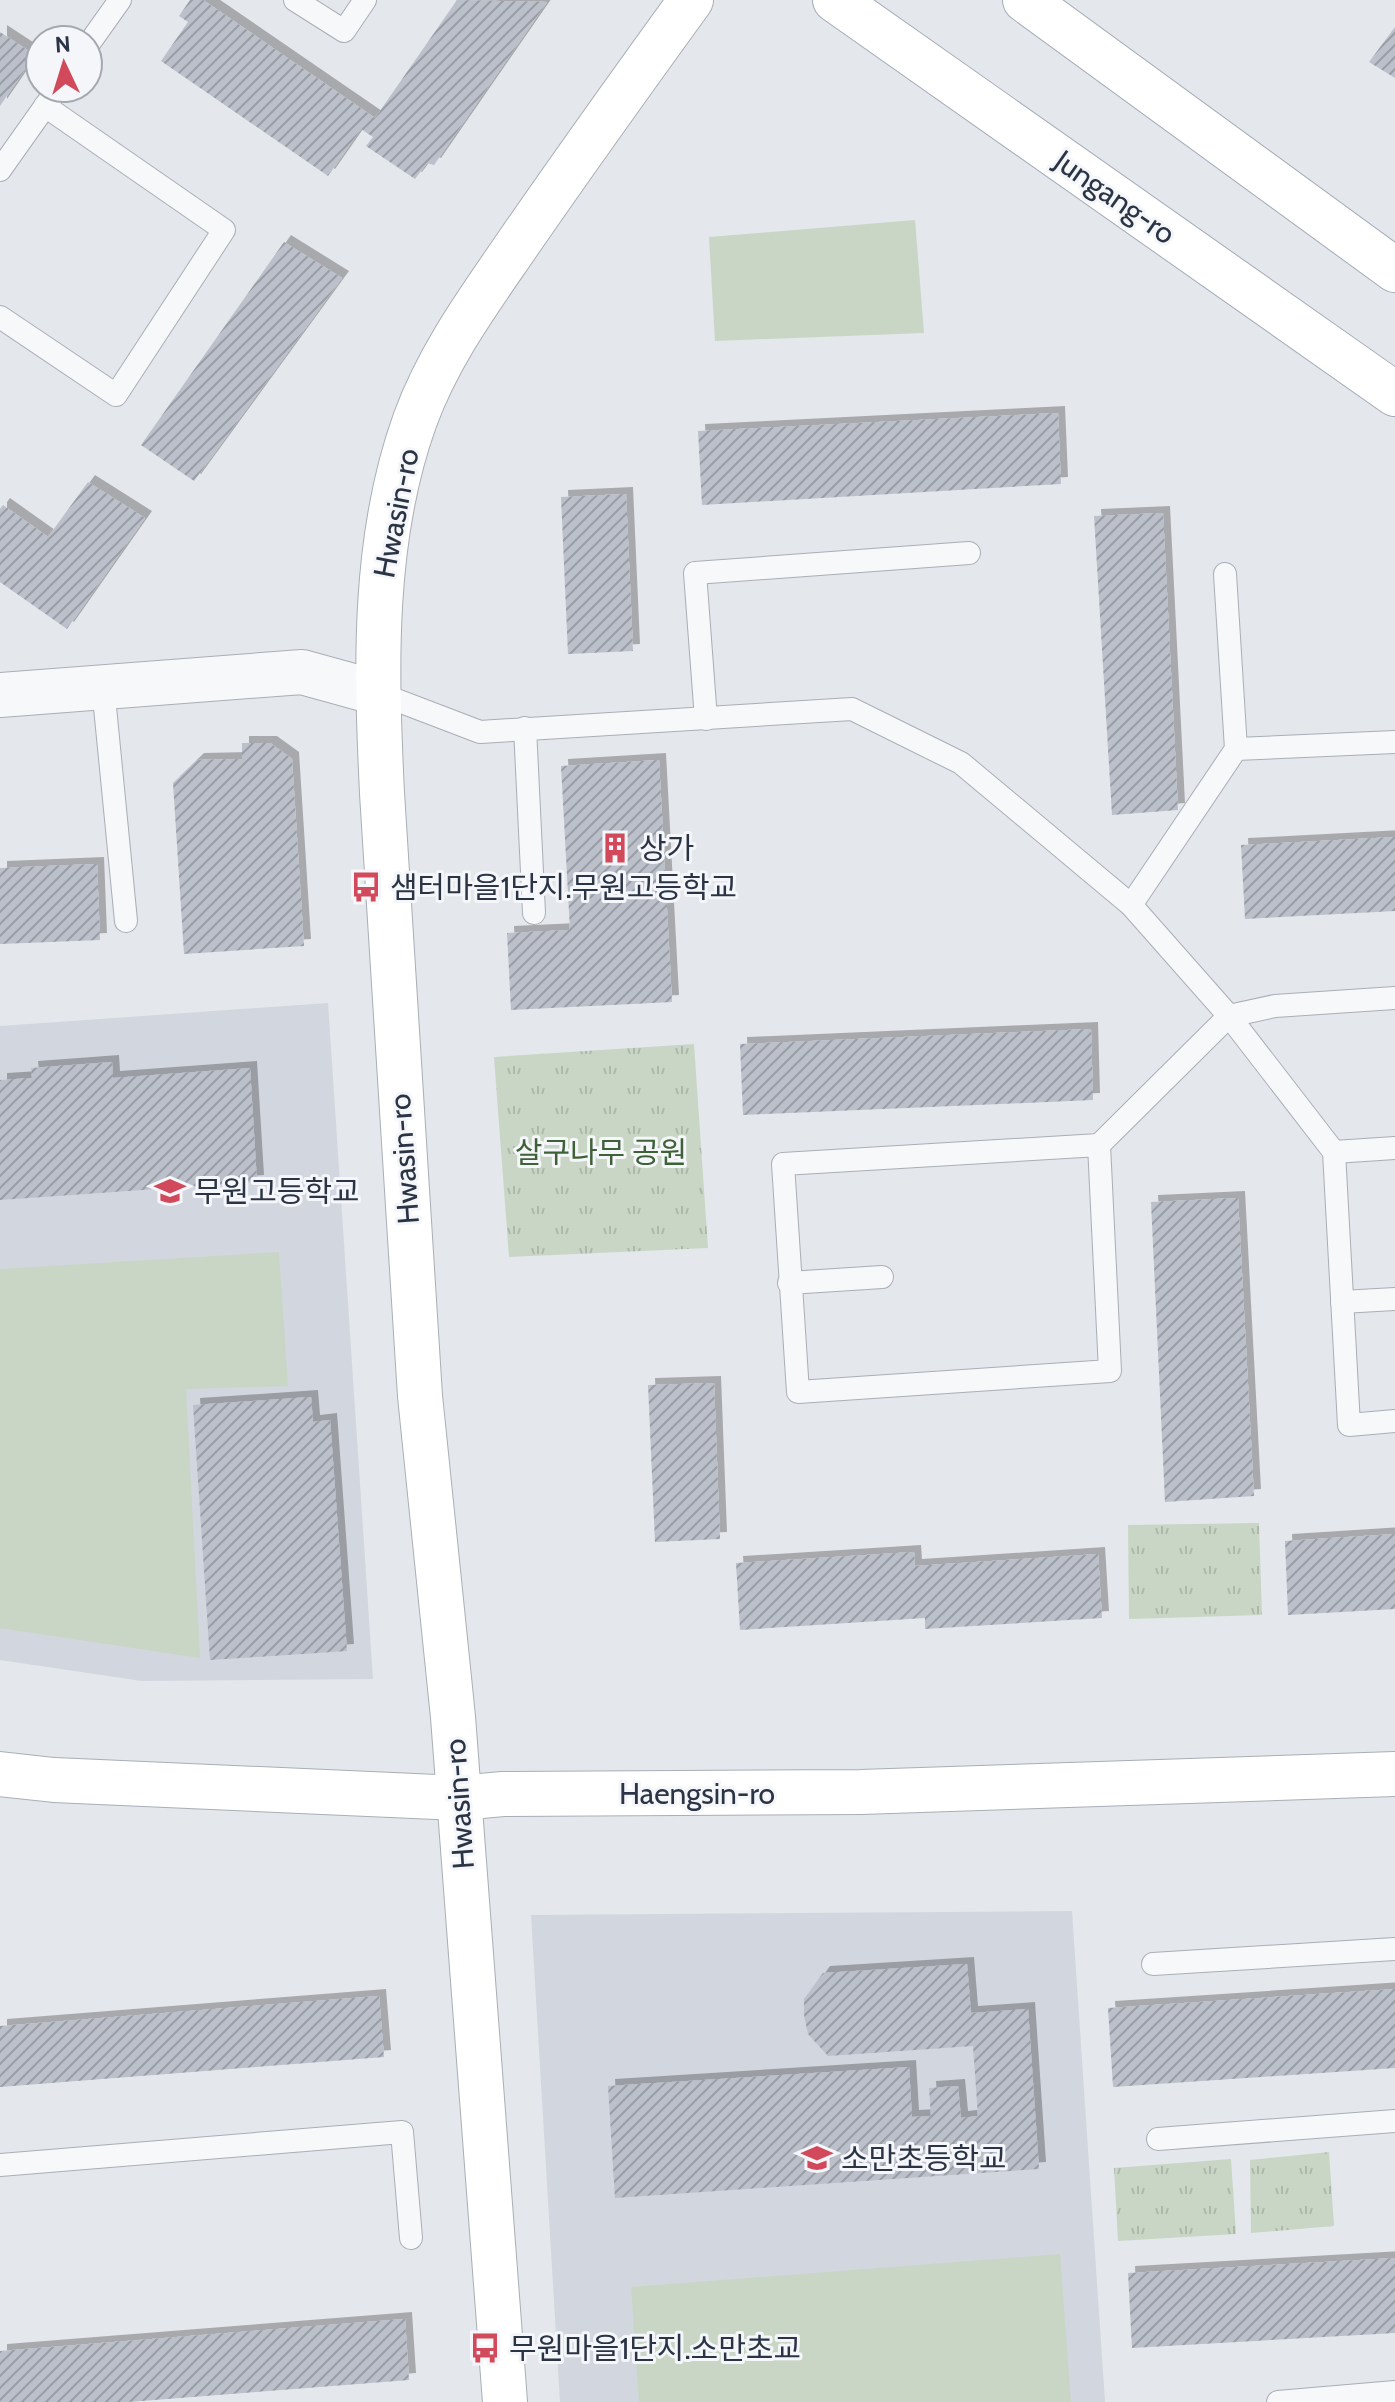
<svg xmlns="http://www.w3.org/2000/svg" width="1395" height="2402" font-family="Cabin,'Noto Sans KR',sans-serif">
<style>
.built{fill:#d2d6de}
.grass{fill:#c9d6c5}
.park{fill:url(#park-tufts)}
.building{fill:url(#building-hatch);filter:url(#shadow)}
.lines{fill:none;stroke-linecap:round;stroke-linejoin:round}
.service-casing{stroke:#a9aeb7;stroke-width:24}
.minor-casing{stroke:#a9aeb7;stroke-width:46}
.secondary-casing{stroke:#a9aeb7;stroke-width:46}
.primary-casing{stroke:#a3abb8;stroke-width:46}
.service{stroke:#f7f8fa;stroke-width:22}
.minor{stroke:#f7f8fa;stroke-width:44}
.secondary{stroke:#fff;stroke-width:44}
.primary{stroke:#fff;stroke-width:44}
.labels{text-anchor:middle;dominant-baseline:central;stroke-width:6;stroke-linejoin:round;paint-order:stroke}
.street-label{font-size:30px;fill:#2b3445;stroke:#f4f6f9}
.poi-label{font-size:30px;fill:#2b3445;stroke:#f4f6f9;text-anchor:start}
.park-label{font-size:30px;fill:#3f6138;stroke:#f4f6f9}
</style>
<defs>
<pattern id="park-tufts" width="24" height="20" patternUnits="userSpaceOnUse" patternTransform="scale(2)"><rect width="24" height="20" fill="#c9d6c5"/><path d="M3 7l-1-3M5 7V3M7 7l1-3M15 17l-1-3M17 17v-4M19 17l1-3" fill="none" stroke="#adb8ab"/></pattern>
<pattern id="building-hatch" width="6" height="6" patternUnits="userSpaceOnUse" patternTransform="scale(2)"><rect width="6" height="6" fill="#bbc0ca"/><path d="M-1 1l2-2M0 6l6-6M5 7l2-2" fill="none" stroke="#989da6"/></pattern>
<filter id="shadow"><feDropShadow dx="7" dy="-7" stdDeviation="0" flood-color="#0004"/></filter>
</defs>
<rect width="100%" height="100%" fill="#e4e7ec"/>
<g class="built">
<path d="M328 1003 373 1679 142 1681 0 1660V1026Z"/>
<path d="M1072 1911 1105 2402H560L531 1915Z"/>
</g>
<g class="grass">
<path d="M915 220 924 333 715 341 709 237Z"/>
<path d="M279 1252 288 1386 186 1389 200 1658 0 1628V1269Z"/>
<path d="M1060 2254 1071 2402H639L631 2287Z"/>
</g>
<g class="park">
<path d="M694 1044 708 1248 509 1257 494 1057Z"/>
<path d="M1259 1523 1262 1615 1129 1619 1128 1525Z"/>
<path d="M1329 2152 1334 2226 1251 2233 1250 2160Z"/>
<path d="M1231 2159 1236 2234 1118 2241 1114 2168Z"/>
</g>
<g class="building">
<path d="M190 0H203L375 118 457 0 547 2 434 165 427 163 415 179 366 146 373 137 361 129 328 176 161 61 188 22 179 16Z"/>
<path d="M1395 27V78L1369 62Z"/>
<path d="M0 32 35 55 0 106Z"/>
<path d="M284 242 342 278 194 481 141 445Z"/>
<path d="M1058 413 1061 484 702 505 698 431Z"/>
<path d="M88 482 145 518 67 629 0 582V509L3 505 48 537Z"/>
<path d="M626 494 633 651 568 654 561 497Z"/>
<path d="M1163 513 1178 810 1112 815 1094 516Z"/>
<path d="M242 743H270L292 759 304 946 184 954 173 783 197 760 242 759Z"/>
<path d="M659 760 672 1002 511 1010 507 933 570 930 561 766Z"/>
<path d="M1395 837V911L1245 919 1241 845Z"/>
<path d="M97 864 100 940 0 944V868Z"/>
<path d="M1091 1029 1093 1100 743 1115 740 1044Z"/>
<path d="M112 1062 113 1078 250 1068 257 1182 0 1200V1080L32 1078 31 1068Z"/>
<path d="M1238 1198 1254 1496 1165 1502 1151 1202Z"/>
<path d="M714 1383 720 1539 655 1542 648 1385Z"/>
<path d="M311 1397 313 1422 330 1420 347 1651 210 1660 193 1405Z"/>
<path d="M1395 1534V1609L1288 1615 1285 1541Z"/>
<path d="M914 1552 915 1566 1098 1554 1102 1618 925 1629V1618L740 1630 736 1563Z"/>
<path d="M967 1964 971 2013 1028 2009 1039 2169 615 2198 608 2086 909 2067 912 2117 931 2116 929 2088 958 2086 961 2118 978 2116 973 2046 828 2056 808 2034 804 2015V1999L823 1973Z"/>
<path d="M1395 1989V2068L1113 2087 1108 2008Z"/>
<path d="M379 1996 384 2057 0 2087V2026Z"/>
<path d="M1395 2258V2333L1132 2348 1128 2273Z"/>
<path d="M405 2319 409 2380 129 2402H0V2351Z"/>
</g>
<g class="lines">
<g class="service-casing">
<g id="service">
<path d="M295 0 344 31 365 0"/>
<path d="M88 45 120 0"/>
<path d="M0 170 58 88"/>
<path d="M0 317 116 395 224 230 45 106"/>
<path d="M103 687 126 921"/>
<path d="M378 693 480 732 852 709 961 763 1131 905 1229 1016 1334 1152 1349 1425 1395 1421"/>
<path d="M706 719 695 573 969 553"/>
<path d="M525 728 534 913"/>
<path d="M1236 749 1395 742"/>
<path d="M1131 905 1236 749 1225 574"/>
<path d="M1099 1145 1110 1371 798 1392 783 1164 1099 1145 1229 1016 1275 1006 1395 998"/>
<path d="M1334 1152 1395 1148"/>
<path d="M789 1283 882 1277"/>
<path d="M1342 1302 1395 1299"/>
<path d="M1153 1964 1395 1949"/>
<path d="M1158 2139 1395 2121"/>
<path d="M0 2165 402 2132 411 2238"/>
<path d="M1278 2402 1395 2392"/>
</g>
</g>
<g class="minor-casing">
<path id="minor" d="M0 695 302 672 378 693"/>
</g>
<g class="secondary-casing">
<g id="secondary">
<path d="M0 1774 54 1780 459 1798 503 1794 861 1792 1395 1774"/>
<path d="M505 2402 453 1717 420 1396 382 793C376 668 372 539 415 420 439 354 480 299 519 242 575 161 633 80 691 0"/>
</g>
</g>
<g class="primary-casing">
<g id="primary">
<path d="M835 0 1395 394"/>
<path d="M1025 0 1395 270"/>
</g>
</g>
<use href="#service" class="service"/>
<use href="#minor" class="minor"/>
<use href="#secondary" class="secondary"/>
<use href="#primary" class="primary"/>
</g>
<defs>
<g id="building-bare" transform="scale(2.4)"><path d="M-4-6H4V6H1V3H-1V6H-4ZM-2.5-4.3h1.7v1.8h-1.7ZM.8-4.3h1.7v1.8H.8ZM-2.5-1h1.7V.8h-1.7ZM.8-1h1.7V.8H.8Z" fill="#d1495b" stroke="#f4f6f9" stroke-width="2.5" paint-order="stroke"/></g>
<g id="bus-bare" transform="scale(2.4)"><path d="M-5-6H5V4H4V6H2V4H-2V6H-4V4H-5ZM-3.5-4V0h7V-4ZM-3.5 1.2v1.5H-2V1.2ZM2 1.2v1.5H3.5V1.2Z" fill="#d1495b" stroke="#f4f6f9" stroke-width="2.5" paint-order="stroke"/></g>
<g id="school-bare" transform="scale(2.4)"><path d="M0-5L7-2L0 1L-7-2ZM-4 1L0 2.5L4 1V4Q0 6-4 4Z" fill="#d1495b" stroke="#f4f6f9" stroke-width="2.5" paint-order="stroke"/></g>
</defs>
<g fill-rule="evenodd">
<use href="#building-bare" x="615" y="848"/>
<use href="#bus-bare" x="366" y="887"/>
<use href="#school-bare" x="170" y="1191"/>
<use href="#school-bare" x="817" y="2158"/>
<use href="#bus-bare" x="485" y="2348"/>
</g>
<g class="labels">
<g class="street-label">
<text transform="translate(1115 197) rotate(35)">Jungang-ro</text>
<text transform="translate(396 513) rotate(-79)">Hwasin-ro</text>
<text transform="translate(404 1159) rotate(-94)">Hwasin-ro</text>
<text x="697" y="1793">Haengsin-ro</text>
<text transform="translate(459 1804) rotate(-94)">Hwasin-ro</text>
</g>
<g class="poi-label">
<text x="639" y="848">상가</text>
<text x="390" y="887">샘터마을1단지.무원고등학교</text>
<text x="194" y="1191">무원고등학교</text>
<text x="841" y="2158">소만초등학교</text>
<text x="509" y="2348">무원마을1단지.소만초교</text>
</g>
<g class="park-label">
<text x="601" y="1152">살구나무 공원</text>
</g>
</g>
<g transform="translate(64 64) rotate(356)"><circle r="38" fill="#f4f6f9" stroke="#a4a8b1" stroke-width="2"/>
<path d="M0-6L14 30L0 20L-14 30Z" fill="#d1495b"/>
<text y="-12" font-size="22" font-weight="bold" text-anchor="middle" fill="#2b3445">N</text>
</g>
</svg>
